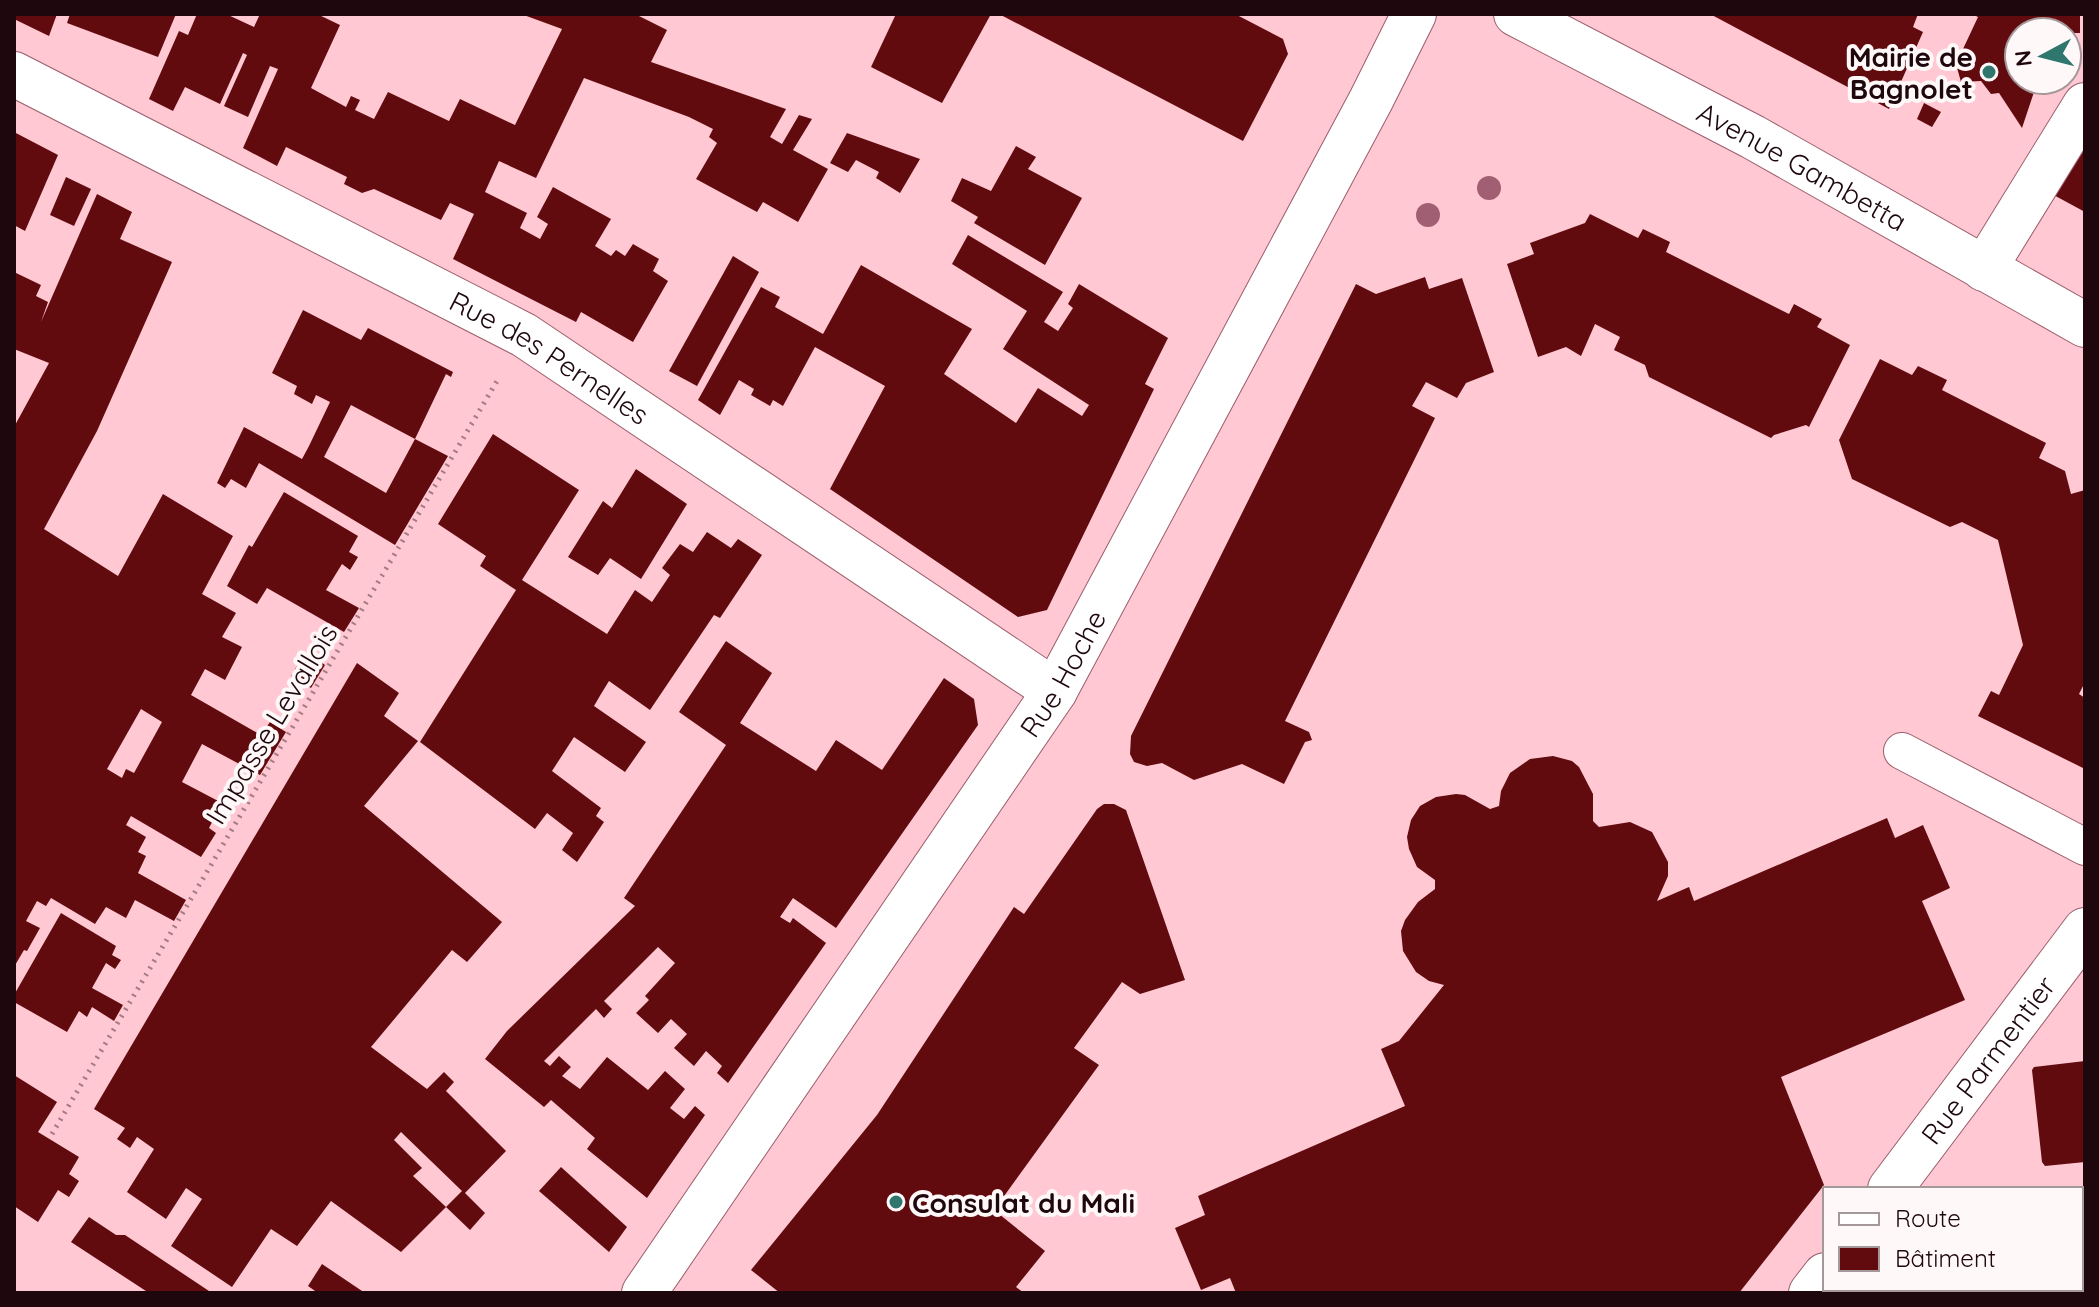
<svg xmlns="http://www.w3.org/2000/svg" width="2099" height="1307" font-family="Quicksand,sans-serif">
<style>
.building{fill:#610b0f;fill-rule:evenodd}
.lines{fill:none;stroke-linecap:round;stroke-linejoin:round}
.lane-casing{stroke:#9a5e6c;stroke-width:38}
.street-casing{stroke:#9a5e6c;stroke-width:46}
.secondary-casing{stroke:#9a5e6c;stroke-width:46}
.path{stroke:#a57b84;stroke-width:5;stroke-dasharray:2 6;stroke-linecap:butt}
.lane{stroke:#fff;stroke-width:36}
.street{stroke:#fff;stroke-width:44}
.secondary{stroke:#fff;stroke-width:44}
.tree{fill:#a15f73}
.poi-dot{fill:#2e766e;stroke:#fff8f9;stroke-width:3}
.labels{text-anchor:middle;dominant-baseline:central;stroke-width:8;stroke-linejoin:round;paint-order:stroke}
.poi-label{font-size:28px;font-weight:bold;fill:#1e080d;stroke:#fff8f9;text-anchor:end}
.street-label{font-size:28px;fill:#1e080d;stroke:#fff8f9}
</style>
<rect width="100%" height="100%" fill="#ffc8d3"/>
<g class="building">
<path d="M14 14H57L49 36 14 19Z"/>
<path d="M70 14H176L158 57 67 23Z"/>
<path d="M197 14H226L254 27 260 14H317L340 25 311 88 346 107 351 96 360 100 355 110 374 119 388 92 449 121 460 99 515 125 562 29 521 14H635L667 30 651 62 786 109 770 137 782 144 799 115 812 119 793 150 828 169 798 222 763 202 757 212 696 179 717 143 709 137 713 129 689 117 584 78 536 178 499 161 485 192 527 213 520 228 540 239 548 224 537 217 553 187 611 219 595 246 611 256 616 250 625 256 633 244 659 259 653 271 668 281 633 342 581 312 576 322 453 259 474 214 450 203 441 220 374 189 362 193 344 184 347 177 286 147 277 166 243 148 278 69 270 66 248 117 224 106 247 55 243 53 220 104 185 87 173 111 149 99 179 31 188 35Z"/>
<path d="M896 14H991L942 103 871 67Z"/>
<path d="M999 14H1235L1283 39 1288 54 1243 141Z"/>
<path d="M1710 14H1918L1913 27 1923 32 1889 109Z"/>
<path d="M1972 14H2080V33H2070L2069 44H2067V32H2019V80H2038L2022 128 1999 93 1991 94 1981 81 1961 82 1956 64 1978 17Z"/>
<path d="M1924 103 1941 112 1932 127 1917 119Z"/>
<path d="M14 132 58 155 25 231 14 225Z"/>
<path d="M847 133 920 159 900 193 876 178 879 172 856 160 848 172 830 163Z"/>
<path d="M2085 138V212L2050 193Z"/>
<path d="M1016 146 1036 157 1028 169 1082 198 1045 265 974 223 978 217 951 201 962 178 991 191Z"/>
<path d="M66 177 91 189 74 226 50 215Z"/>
<path d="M97 194 132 212 120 239 172 262 97 431 44 529 118 576 163 494 233 536 202 594 236 613 222 637 242 647 225 680 205 669 191 695 261 735 270 722 286 732 260 775 202 744 182 782 222 803 209 828 216 833 201 857 131 816 126 825 146 837 138 852 146 856 138 873 186 900 174 921 135 900 126 918 106 907 95 924 51 898 46 906 37 901 26 921 40 928 27 951 24 950 14 967V427L49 363 14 349V272L41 285 36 296 48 302 41 322ZM141 709 162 722 134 773 126 769 122 778 107 769Z"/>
<path d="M1590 214 1638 238 1643 229 1670 242 1666 252 1789 314 1794 304 1822 319 1817 327 1850 345 1809 427 1806 425 1774 435 1771 438 1649 377 1645 365 1614 350 1620 337 1595 324 1581 356 1566 347 1538 357 1507 264 1534 254 1530 243 1585 223Z"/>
<path d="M968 235 1063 292 1044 322 1058 331 1073 308 1068 304 1079 284 1168 338 1145 384 1154 389 1047 610 1018 617 830 489 885 386 815 347 783 406 773 400 770 406 751 395 754 389 739 380 720 415 698 400 761 287 780 297 775 307 823 334 861 265 972 329 944 374 1016 423 1038 388 1082 416 1089 405 1003 349 1027 311 952 264Z"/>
<path d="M733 256 759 272 697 386 669 371Z"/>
<path d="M1425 277 1429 289 1462 278 1494 372 1466 383 1457 398 1426 382 1412 406 1435 418 1285 721 1309 732 1312 740 1305 742 1284 784 1242 764 1194 780 1162 763 1147 766 1134 762 1130 754 1131 736 1356 284 1376 294Z"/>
<path d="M303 310 361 340 368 328 453 372 451 377 446 374 415 439 351 405 324 457 386 493 415 439 448 456 395 545 259 463 246 488 231 479 225 488 217 483 244 427 302 459 309 446 330 402 316 395 312 404 294 394 297 386 272 373Z"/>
<path d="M1880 359 1912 375 1918 366 1947 380 1942 390 2046 443 2039 458 2065 471 2071 494 2085 490V682L2079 694 2085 698V769L1978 716 1991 691 1999 695 2023 645 1998 540 1962 522 1950 527 1852 479 1839 440Z"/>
<path d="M493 434 579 490 522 580 607 634 635 590 652 602 670 575 662 568 680 544 693 552 707 532 731 548 738 539 762 555 720 618 714 615 650 710 609 681 601 694 594 706 646 742 625 772 574 737 552 771 601 808 596 816 604 822 577 862 562 850 573 833 547 813 535 829 420 742 516 590 480 566 486 556 438 524Z"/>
<path d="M636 469 687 504 641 579 610 558 598 575 568 557 603 501 612 508Z"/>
<path d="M284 492 358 536 349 552 358 557 350 570 342 564 326 590 359 608 344 632 267 588 257 604 227 586 249 545 252 547Z"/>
<path d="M726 641 772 673 740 723 816 771 836 740 882 770 944 678 974 699 978 725 836 928 793 898 780 917 790 923 793 918 826 943 728 1083 717 1073 722 1066 706 1051 694 1066 674 1048 687 1034 671 1019 658 1033 636 1013 649 1000 645 996 675 963 658 947 604 1001 612 1009 604 1018 596 1009 544 1061 550 1066 559 1056 571 1067 562 1076 580 1089 607 1057 648 1090 665 1071 685 1089 670 1108 684 1119 695 1106 705 1115 647 1198 587 1149 595 1138 551 1100 544 1107 485 1059 507 1031 635 906 624 898 726 745 679 712Z"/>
<path d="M305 652 325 665 311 688 291 676Z"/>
<path d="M357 663 399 693 384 716 418 741 364 806 502 922 467 962 452 950 371 1047 427 1089 444 1072 454 1082 446 1091 506 1151 465 1193 485 1213 470 1230 446 1207 401 1252 331 1201 297 1246 271 1229 232 1287 171 1246 202 1199 186 1188 166 1219 127 1192 154 1149 137 1137 130 1148 117 1139 125 1128 94 1109ZM401 1132 462 1191 446 1207 413 1176 422 1168 394 1140Z"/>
<path d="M1553 756 1572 761 1579 767 1593 794V821L1599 827 1630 822 1652 832 1668 862V876L1657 901 1689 887 1694 901 1887 818 1895 838 1923 825 1950 888 1922 901 1965 1000 1781 1077 1824 1185 1739 1293H1236L1230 1278 1201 1290 1175 1228 1205 1215 1198 1196 1405 1106 1381 1049 1399 1041 1444 985 1429 981 1416 972 1403 951 1401 931 1405 920 1418 902 1435 889V880L1417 867 1409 849 1407 837 1411 820 1420 806 1436 797 1456 794 1465 795 1490 809 1499 806 1501 791 1510 773 1530 759Z"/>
<path d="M1104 804H1114L1126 810 1185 980 1140 994 1122 982 1074 1048 1099 1065 994 1210 1045 1251 1016 1287 1024 1293H780L751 1270 877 1115 1014 907 1024 914 1097 809Z"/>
<path d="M61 913 116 946 112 955 121 960 115 969 106 963 92 988 123 1005 114 1021 92 1007 87 1017 79 1011 67 1032 14 1002V995Z"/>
<path d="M2085 1061V1162L2045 1166 2042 1162 2032 1070 2034 1067Z"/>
<path d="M14 1075 57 1102 38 1132 79 1157 69 1174 79 1181 69 1197 58 1190 38 1222 14 1206Z"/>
<path d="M561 1167 627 1227 609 1252 539 1191Z"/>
<path d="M89 1217 116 1235H125L212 1293H149L71 1242Z"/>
<path d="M322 1264 365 1293H318L308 1286Z"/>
</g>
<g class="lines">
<g class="lane-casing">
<path id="lane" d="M1902 751 2085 847"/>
</g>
<g class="street-casing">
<g id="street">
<path id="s1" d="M14 74 524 335 1055 691"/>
<path d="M1984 269 2085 105"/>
<path d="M2077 1289 2085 1290"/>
<path id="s2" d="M644 1293 1055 691 1371 100 1414 14"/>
</g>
</g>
<g class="secondary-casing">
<g id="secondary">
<path id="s3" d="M1516 14 1753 137 2085 325"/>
<path id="s4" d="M1890 1189 2085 930"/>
<path d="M1811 1293 1825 1275"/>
</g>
</g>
<path class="path" d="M52 1134 497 381"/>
<use href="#lane" class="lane"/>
<use href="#street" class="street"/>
<use href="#secondary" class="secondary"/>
</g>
<g class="tree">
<circle cx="1489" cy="188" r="12"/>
<circle cx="1428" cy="215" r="12"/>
</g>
<g class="poi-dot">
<circle cx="1989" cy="72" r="8"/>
<circle cx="896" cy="1202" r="8"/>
</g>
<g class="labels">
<g class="poi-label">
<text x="1973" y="56">Mairie de<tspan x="1973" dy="32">Bagnolet</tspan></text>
<text x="912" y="1202" text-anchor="start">Consulat du Mali</text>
</g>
<g class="street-label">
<text stroke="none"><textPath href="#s3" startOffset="324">Avenue Gambetta</textPath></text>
<text stroke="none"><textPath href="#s1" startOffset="606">Rue des Pernelles</textPath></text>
<text stroke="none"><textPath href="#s2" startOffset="748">Rue Hoche</textPath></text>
<text transform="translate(271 724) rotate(-59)">Impasse Levallois</text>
<text stroke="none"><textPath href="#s4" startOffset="162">Rue Parmentier</textPath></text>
</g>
</g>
<rect width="2099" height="1307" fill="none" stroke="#1e080d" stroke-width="32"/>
<rect x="1823" y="1187" width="260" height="104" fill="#fff8f9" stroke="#a5989b" stroke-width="2"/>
<rect x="1839" y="1213" width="40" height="12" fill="#ffffff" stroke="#a5989b" stroke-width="2"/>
<text x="1895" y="1227" font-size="24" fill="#1e080d">Route</text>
<rect x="1839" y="1247" width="40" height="24" fill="#610b0f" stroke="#a5989b" stroke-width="2"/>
<text x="1895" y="1267" font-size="24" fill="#1e080d">Bâtiment</text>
<g transform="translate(2043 56) rotate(263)"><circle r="38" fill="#fff8f9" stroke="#a5989b" stroke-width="2"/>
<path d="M0-6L14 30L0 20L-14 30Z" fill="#2e766e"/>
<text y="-12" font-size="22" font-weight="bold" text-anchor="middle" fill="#1e080d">N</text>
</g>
</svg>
